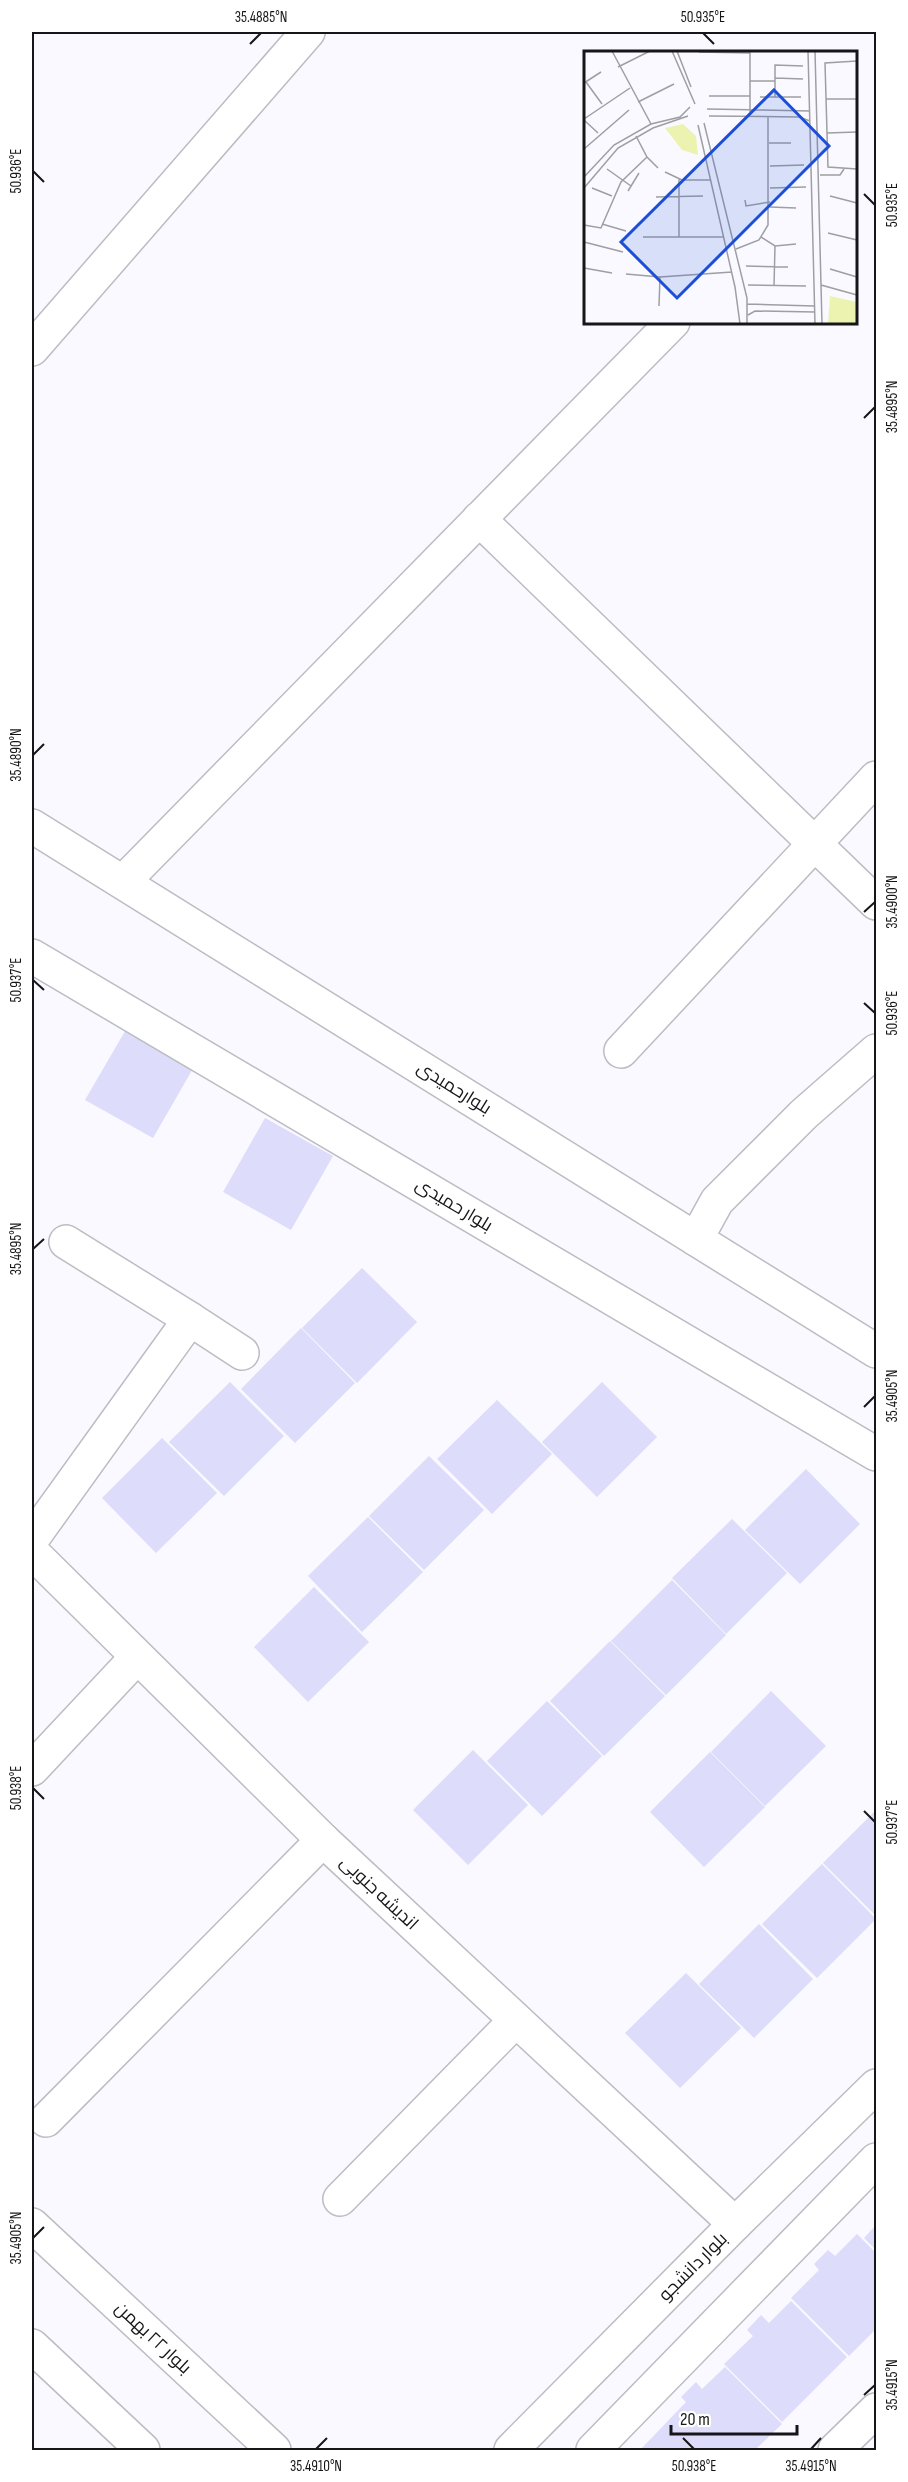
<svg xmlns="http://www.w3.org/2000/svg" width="908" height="2482" font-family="'Sofia Sans Condensed',Cairo,sans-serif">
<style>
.building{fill:#dddcfb}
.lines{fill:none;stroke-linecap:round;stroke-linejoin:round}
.minor-casing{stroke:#bcbcc3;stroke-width:36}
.tertiary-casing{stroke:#bcbcc3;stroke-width:36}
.secondary-casing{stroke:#bcbcc3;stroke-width:36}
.minor{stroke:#fff;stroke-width:33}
.tertiary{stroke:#fff;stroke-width:33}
.secondary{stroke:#fff;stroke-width:33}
.ticks{fill:none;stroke:#161618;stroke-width:2}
.labels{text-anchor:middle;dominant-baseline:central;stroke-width:5;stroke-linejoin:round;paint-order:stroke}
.street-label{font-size:18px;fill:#161618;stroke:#fff}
.inset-road{fill:none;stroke:#9e9ea3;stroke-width:1.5}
.view{fill:#1d4ed8;fill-opacity:0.15;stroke:#1d4ed8;stroke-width:3}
.inset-edge{fill:none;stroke:#161618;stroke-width:3}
.neatline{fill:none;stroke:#161618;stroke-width:2}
.ticks-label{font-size:15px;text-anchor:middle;fill:#161618}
</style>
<rect width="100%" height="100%" fill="#f9f9ff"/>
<g class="building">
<path d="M128 1026 195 1065 153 1138 85 1100Z"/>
<path d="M265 1118 333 1156 291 1230 223 1192Z"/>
<path d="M362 1268 417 1322 357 1383 302 1328Z"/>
<path d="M301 1328 355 1383 295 1443 241 1389Z"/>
<path d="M230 1382 284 1436 224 1496 169 1442Z"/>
<path d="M602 1382 657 1437 597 1497 542 1442Z"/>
<path d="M497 1400 552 1454 492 1514 437 1459Z"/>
<path d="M162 1438 217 1493 156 1553 102 1498Z"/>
<path d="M429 1456 484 1510 424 1570 369 1516Z"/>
<path d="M806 1469 860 1524 800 1584 745 1530Z"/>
<path d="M368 1517 423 1572 362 1632 308 1576Z"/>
<path d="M732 1519 787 1573 726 1634 672 1578Z"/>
<path d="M672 1580 726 1635 666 1695 611 1641Z"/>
<path d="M314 1587 369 1642 308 1702 254 1647Z"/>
<path d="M610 1641 665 1696 604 1756 550 1701Z"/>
<path d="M771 1691 826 1746 765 1806 711 1752Z"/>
<path d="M547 1701 602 1756 542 1816 487 1761Z"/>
<path d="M473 1750 528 1805 468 1865 413 1810Z"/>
<path d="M710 1752 765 1807 704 1867 650 1812Z"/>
<path d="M876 1810V1916L823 1863Z"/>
<path d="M822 1864 876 1919 817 1978 762 1924Z"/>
<path d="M759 1924 813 1979 754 2038 699 1984Z"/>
<path d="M686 1973 741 2028 680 2088 625 2033Z"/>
<path d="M876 2225V2250L864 2238Z"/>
<path d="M857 2234 876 2253V2329L849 2356 791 2298 819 2270 814 2264 828 2250 835 2256Z"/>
<path d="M791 2301 847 2357 782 2422 724 2364 753 2336 747 2330 761 2315 769 2323Z"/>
<path d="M725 2367 782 2424 755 2450H640L686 2402 681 2397 696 2382 702 2389Z"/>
</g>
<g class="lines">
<g class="minor-casing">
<g id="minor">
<path d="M32 349 308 32"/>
<path d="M479 519 876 903"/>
<path d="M123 882 673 322"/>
<path d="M621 1051 876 778"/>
<path d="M696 1239 717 1201 804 1114 876 1051"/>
<path d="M66 1242 190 1319"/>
<path d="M32 1539 190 1319 242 1353"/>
<path d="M32 1552 323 1840 735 2224"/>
<path d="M32 1769 137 1657"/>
<path d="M46 2120 323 1840"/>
<path d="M340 2199 516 2020"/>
<path d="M835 2450 876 2410"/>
</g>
</g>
<g class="tertiary-casing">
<g id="tertiary">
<path d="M32 826 876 1351"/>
<path d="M32 956 876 1454"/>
<path d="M511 2450 735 2224 876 2086"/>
<path d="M593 2450 876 2160"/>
</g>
</g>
<g class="secondary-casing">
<g id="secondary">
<path d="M32 2225 274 2450"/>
<path d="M32 2346 143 2450"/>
</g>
</g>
<use href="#minor" class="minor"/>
<use href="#tertiary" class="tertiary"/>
<use href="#secondary" class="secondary"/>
</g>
<path class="ticks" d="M703 33 714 44M250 44 261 33M33 171 44 182M864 194 875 205M864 418 875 407M33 755 44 744M864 912 875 902M33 980 44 990M864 1003 875 1013M33 1249 44 1239M864 1407 875 1396M33 1788 44 1799M864 1811 875 1822M33 2238 44 2227M864 2395 875 2385M683 2438 694 2449M316 2449 327 2438M811 2449 821 2438"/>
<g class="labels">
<g class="street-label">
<text transform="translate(454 1088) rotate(32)">بلوارحمیدی</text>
<text transform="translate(454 1205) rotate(31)">بلوار حمیدی</text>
<text transform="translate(379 1893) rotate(43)">اندیشه جنوبی</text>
<text transform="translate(693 2267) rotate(-45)">بلوار دانشجو</text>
<text transform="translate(153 2338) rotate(43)">بلوار ۲۲ بهمن</text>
</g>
</g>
<g transform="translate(584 51)">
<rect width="273" height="273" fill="#f9f9ff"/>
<path d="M99 73 112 85 114 104 98 99 81 77ZM246 245 273 251V273H244Z" fill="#ecf3b1"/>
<path class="inset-road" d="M28 0 67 73M88 0 111 53M93 0 107 36M166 0V61M224 0 231 273M231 0 238 273M115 1 166 2M273 10 241 12 244 116 273 118M34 16 66 0M191 27 219 28M166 30H191M2 31 18 53M0 32 17 21M125 45H166M176 46H217M191 46V14L219 15M242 48H273M54 51 90 33M123 58 226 60M125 65 215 66 226 70M0 68 46 37M0 69 14 82M120 72 163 247V273M114 74 151 236 156 273M243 82 273 81M52 85 63 106 74 117M185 92H207M0 98 45 59M186 115 220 114M23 118 47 135M81 121 98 129H126M236 124H256L260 118M0 126 30 94 67 73 96 66 106 56M95 127V186M0 137 34 97 69 77 104 65M8 137 28 145M186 137 222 136M44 140 55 122M246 145 273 152M72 146 119 145M161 149 162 155 186 151M186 156 212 157M18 173 42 180M0 174 17 177 37 131 63 106M244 182 273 189M59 186H140M177 186 191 195 212 193M0 191 39 201M152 198 175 189 184 174V66M162 215 204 216M0 217 28 222M246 218 273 226M42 223 76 226 148 221M164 234 222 235M237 234 273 244M190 235 191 195M163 253 230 255M75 255 76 226M164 264 171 260 231 261"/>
<path class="view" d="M190 39 245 95 93 247 37 191Z"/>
<rect width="273" height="273" class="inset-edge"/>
</g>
<rect width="908" height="2482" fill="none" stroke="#ffffff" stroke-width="66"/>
<path d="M671 2425v9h126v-9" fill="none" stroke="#161618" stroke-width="3"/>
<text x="680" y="2425" font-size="18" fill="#161618" stroke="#ffffff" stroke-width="4.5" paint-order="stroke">20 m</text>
<rect x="33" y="33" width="842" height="2416" class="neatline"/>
<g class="ticks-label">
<text x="261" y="22">35.4885°N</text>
<text x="703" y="22">50.935°E</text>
<text transform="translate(16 171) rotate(-90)" y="5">50.936°E</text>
<text transform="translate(892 205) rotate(-90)" y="5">50.935°E</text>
<text transform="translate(892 407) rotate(-90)" y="5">35.4895°N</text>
<text transform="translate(16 755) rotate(-90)" y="5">35.4890°N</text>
<text transform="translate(892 902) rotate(-90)" y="5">35.4900°N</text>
<text transform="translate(16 980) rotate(-90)" y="5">50.937°E</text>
<text transform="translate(892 1013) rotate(-90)" y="5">50.936°E</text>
<text transform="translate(16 1249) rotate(-90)" y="5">35.4895°N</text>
<text transform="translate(892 1396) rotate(-90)" y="5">35.4905°N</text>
<text transform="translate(16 1788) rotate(-90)" y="5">50.938°E</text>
<text transform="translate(892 1822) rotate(-90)" y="5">50.937°E</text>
<text transform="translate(16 2238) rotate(-90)" y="5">35.4905°N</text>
<text transform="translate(892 2385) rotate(-90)" y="5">35.4915°N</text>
<text x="316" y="2471">35.4910°N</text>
<text x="694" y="2471">50.938°E</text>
<text x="811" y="2471">35.4915°N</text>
</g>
</svg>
